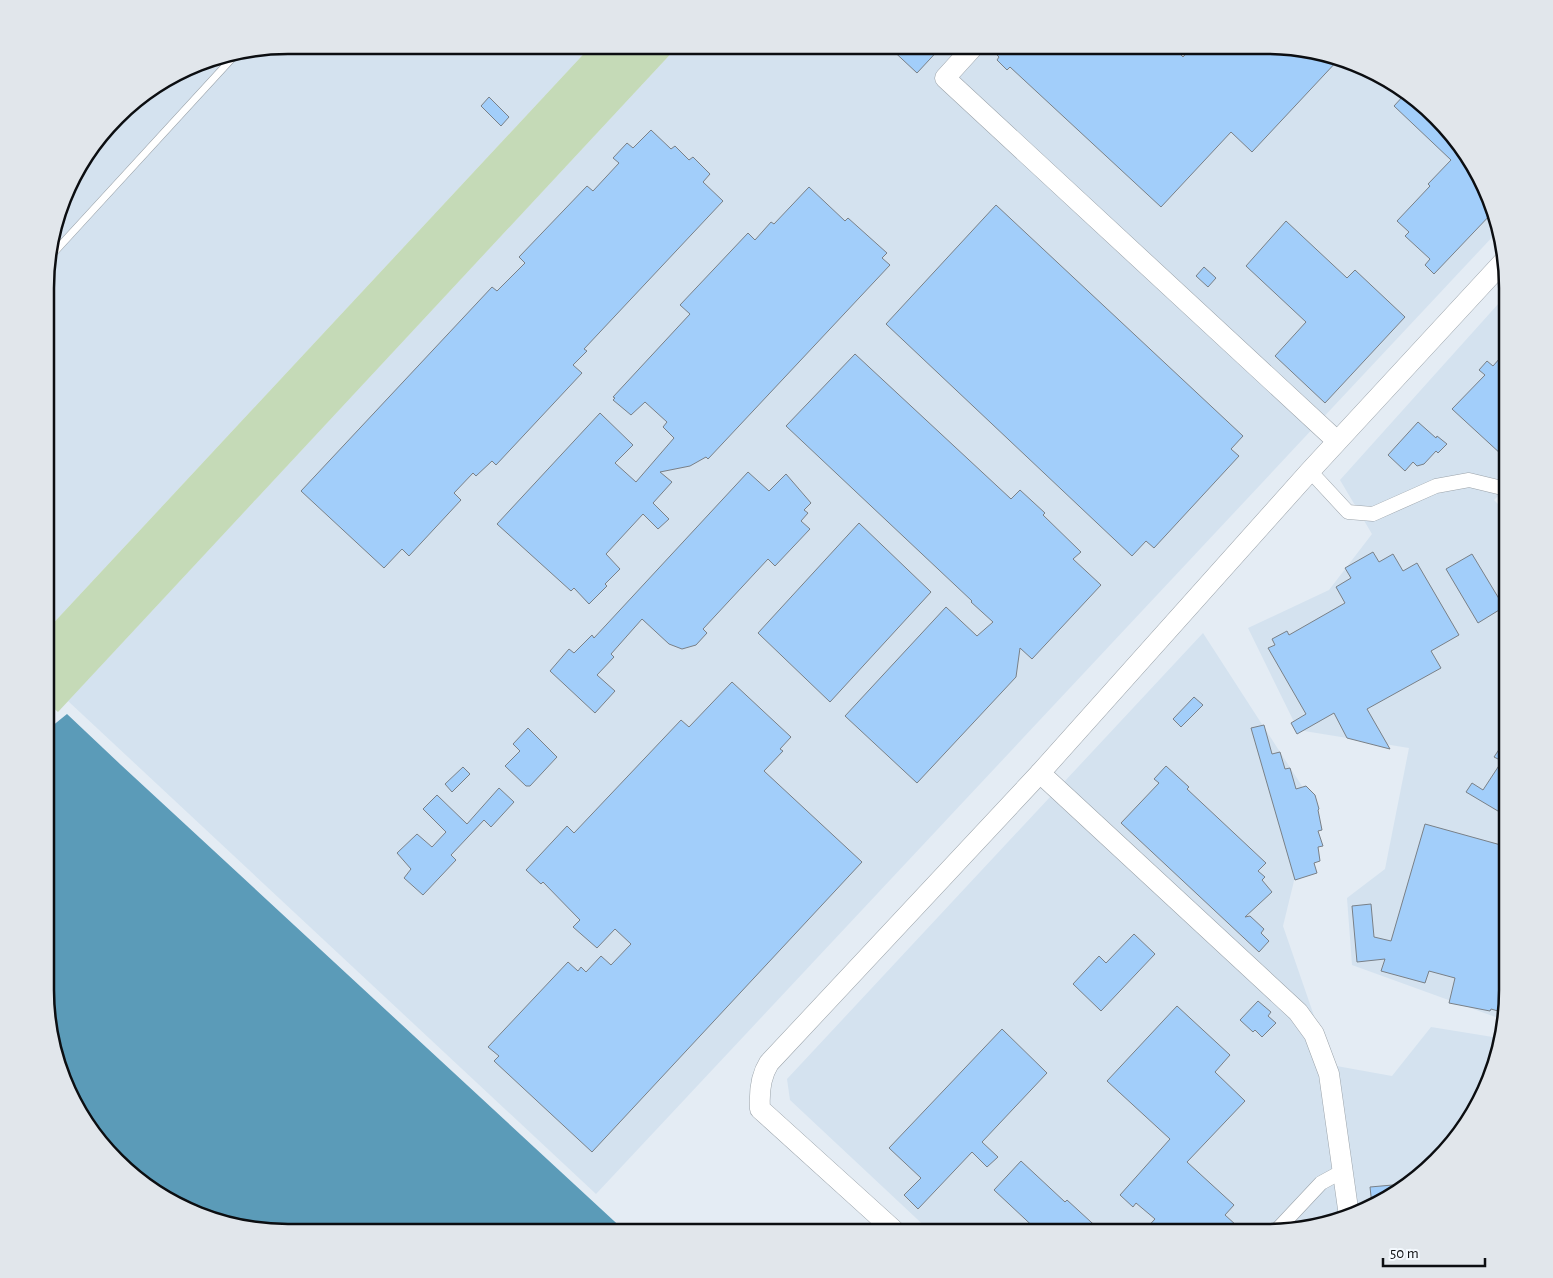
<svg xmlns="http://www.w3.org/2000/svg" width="1553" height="1278" font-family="'Alegreya Sans',sans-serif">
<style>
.built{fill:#d4e2ef}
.green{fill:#c5dab7}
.water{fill:#5b9bb8}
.building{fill:#a2cefa;stroke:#798087}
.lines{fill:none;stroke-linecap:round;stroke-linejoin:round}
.lane-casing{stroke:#9ba3aa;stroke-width:8}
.street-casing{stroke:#9ba3aa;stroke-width:15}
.secondary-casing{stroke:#9ba3aa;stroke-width:21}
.lane{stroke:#fff;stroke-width:7}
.street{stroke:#fff;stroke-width:14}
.secondary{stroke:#fff;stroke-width:20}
.rim{fill:none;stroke:#0c0e11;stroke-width:2.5}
</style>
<rect width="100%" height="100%" fill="#e4ecf4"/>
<g class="built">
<path d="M288 45H592L46 631 47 256 77 167 128 105 210 58Z"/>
<path d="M679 45 1281 46 1358 64 1437 116 1489 195 1497 232 596 1194 68 701Z"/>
<path d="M1508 293V486L1494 500 1508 514 1507 1002 1501 1019 1352 965 1347 898 1385 869 1409 748 1298 730 1248 628 1329 590 1372 534 1340 480Z"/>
<path d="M1203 633 1313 803 1283 926 1331 1065 1392 1076 1431 1027 1499 1038 1483 1097 1437 1162 1358 1214 1265 1233H932L790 1100 787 1079Z"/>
</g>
<path class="green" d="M592 45H679L58 712 46 702V631Z"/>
<path class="water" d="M67 714 121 765 627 1233 272 1232 195 1214 116 1162 70 1097 46 1006V731Z"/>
<g class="building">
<path d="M887 45H943L917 73Z"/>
<path d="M999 45H1154L1164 55 1172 46 1183 57 1194 45 1281 46 1339 59 1252 152 1231 132 1161 207 1010 67 1007 70 997 60 999 57 993 51Z"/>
<path d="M1405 94 1437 116 1489 195 1493 212 1434 274 1425 265 1430 259 1405 236 1409 232 1397 221 1430 186 1428 184 1451 160 1394 106Z"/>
<path d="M489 97 509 117 501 126 481 106Z"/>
<path d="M651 130 671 149 675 146 689 160 693 157 710 174 703 182 723 201 584 349 587 351 573 365 582 373 496 465 492 461 476 476 473 473 454 493 461 500 409 556 402 549 384 568 301 491 492 287 497 291 525 263 519 257 587 186 593 191 619 163 613 158 627 143 633 148Z"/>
<path d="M809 187 845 221 848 218 887 253 882 258 890 265 708 459 706 457 690 466 660 472 672 482 653 503 669 519 658 529 643 514 606 554 620 569 605 584 607 586 589 604 574 588 571 591 497 524 600 413 633 445 615 463 636 482 674 438 663 427 667 422 645 402 631 415 613 400 615 398 613 397 690 314 680 305 748 233 755 240 771 222 774 224Z"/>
<path d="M996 205 1243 436 1231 449 1239 456 1154 548 1146 541 1132 556 886 324Z"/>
<path d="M1286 221 1347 278 1355 270 1405 317 1325 403 1275 356 1306 322 1246 266Z"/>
<path d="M1204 267 1216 278 1208 287 1196 276Z"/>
<path d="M1508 349V448L1502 455 1452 409 1485 375 1479 370 1487 361 1493 366Z"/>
<path d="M855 354 1011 499 1020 490 1045 513 1043 515 1081 552 1073 559 1101 585 1032 659 1020 648 1016 677 917 783 845 716 946 607 977 636 993 622 971 602 972 601 786 426Z"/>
<path d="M1418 422 1436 438 1437 436 1447 444 1438 453 1436 451 1424 464 1417 466 1413 462 1405 471 1388 455Z"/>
<path d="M748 472 769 491 786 474 811 503 804 510 808 513 801 521 810 529 775 566 768 559 703 629 707 633 696 645 682 649 669 644 642 619 611 654 614 657 597 675 615 691 595 713 550 671 569 649 574 653 592 635 594 638Z"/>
<path d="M859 523 931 592 830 702 758 633Z"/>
<path d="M1373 552 1379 562 1393 554 1403 571 1417 563 1459 635 1431 651 1441 668 1367 709 1390 749 1347 738 1334 713 1297 734 1291 723 1306 714 1268 648 1275 645 1272 639 1287 631 1289 635 1345 603 1336 587 1351 578 1345 568Z"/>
<path d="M1472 554 1504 607 1478 623 1446 569Z"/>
<path d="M732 682 791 737 780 749 783 751 764 771 862 862 592 1152 494 1061 499 1056 488 1047 568 962 578 971 581 967 586 972 601 956 611 965 631 944 615 929 597 948 573 927 580 920 543 882 541 884 526 870 567 826 574 833 681 720 689 727Z"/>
<path d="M1194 697 1203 705 1181 727 1173 719Z"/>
<path d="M1264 725 1272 754 1280 752 1285 769 1290 768 1296 789 1306 786 1315 795 1319 809 1318 810 1322 830 1318 831 1323 846 1318 847 1320 861 1314 863 1317 873 1295 880 1251 728Z"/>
<path d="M528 728 557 757 530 786H526L505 766 520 751 513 744Z"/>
<path d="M1508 736V817L1466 792 1472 783 1483 790 1502 761 1494 757Z"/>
<path d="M1166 766 1189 787 1187 789 1266 863 1258 871 1265 877 1262 880 1272 892 1245 917 1250 916 1264 929 1261 933 1269 941 1259 952 1121 823 1159 783 1154 779Z"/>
<path d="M463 767 470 774 452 792 445 784Z"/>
<path d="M499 788 514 802 491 827 484 820 451 855 456 860 423 895 404 878 411 869 397 853 417 834 432 847 446 832 423 809 437 795 467 824Z"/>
<path d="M1425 824 1508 847 1507 1006 1505 1013 1491 1009 1490 1011 1449 1003 1455 978 1429 971 1425 983 1381 971 1385 959 1357 962 1352 906 1371 904 1374 937 1391 941Z"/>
<path d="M1134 934 1155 954 1101 1011 1073 984 1099 956 1106 963Z"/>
<path d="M1258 1001 1271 1012 1268 1016 1276 1023 1262 1037 1255 1030 1253 1032 1240 1020Z"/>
<path d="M1177 1006 1230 1055 1215 1072 1245 1101 1187 1162 1234 1205 1225 1215 1236 1225 1228 1233H1142L1155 1219 1136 1203 1133 1207 1120 1195 1170 1139 1107 1081Z"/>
<path d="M1002 1029 1047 1073 982 1142 998 1157 987 1167 972 1152 918 1209 904 1195 921 1178 889 1148Z"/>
<path d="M1021 1161 1065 1202 1067 1200 1103 1233H1040L994 1190Z"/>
<path d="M1404 1184 1379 1200 1372 1205 1370 1187Z"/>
</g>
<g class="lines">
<g class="lane-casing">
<path id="lane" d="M47 260 237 53"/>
</g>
<g class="street-casing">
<g id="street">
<path d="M1310 471 1348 512 1373 514 1436 486 1469 480 1498 487H1508"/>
<path d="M1276 1231 1321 1183 1343 1171"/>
</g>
</g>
<g class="secondary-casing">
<g id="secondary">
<path d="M975 45 945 78 1337 441"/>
<path d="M1040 773 1298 1012 1314 1034 1329 1074 1349 1216"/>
<path d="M897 1233 760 1109C759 1093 760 1077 769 1063L1040 773 1310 471 1503 262"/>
</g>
</g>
<use href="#lane" class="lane"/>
<use href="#street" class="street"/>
<use href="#secondary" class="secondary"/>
</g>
<path d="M0 0H1553V1278H0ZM288 54H1265A234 234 0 0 1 1499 288V990A234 234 0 0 1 1265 1224H288A234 234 0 0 1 54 990V288A234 234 0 0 1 288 54Z" fill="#e1e6eb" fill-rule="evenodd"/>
<path class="rim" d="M288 54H1265A234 234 0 0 1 1499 288V990A234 234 0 0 1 1265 1224H288A234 234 0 0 1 54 990V288A234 234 0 0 1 288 54Z"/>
<path d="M1383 1258v8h102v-8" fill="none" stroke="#0c0e11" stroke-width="2.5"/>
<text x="1390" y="1258" font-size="15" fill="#0c0e11" stroke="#f4f9fe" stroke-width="4" paint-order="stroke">50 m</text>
</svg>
